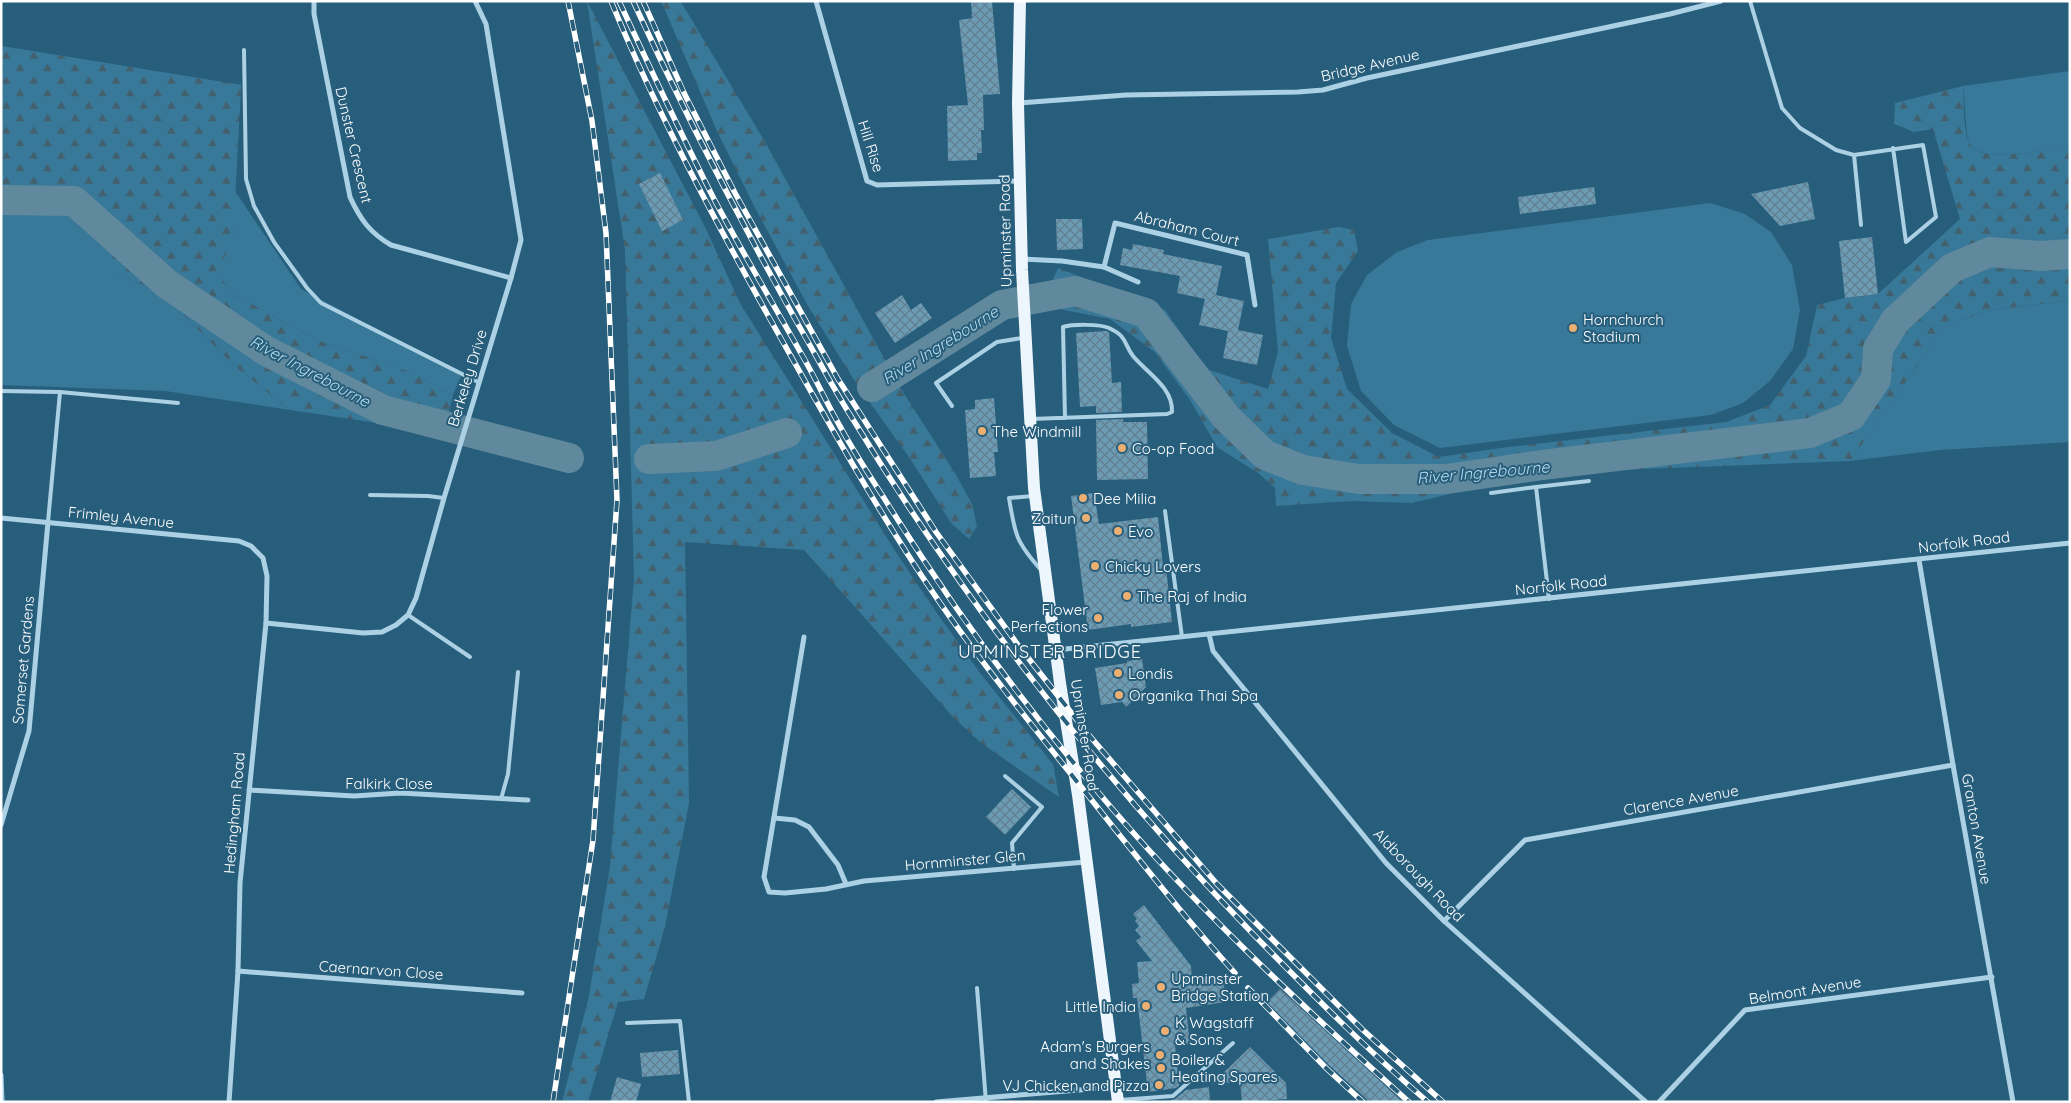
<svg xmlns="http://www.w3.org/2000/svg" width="2071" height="1103" font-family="Quicksand,sans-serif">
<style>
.green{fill:#387898}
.forest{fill:url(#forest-firs)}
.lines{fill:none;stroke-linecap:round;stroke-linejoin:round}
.river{stroke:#61899d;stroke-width:30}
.building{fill:url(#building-cross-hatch)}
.service{stroke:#acd1e4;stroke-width:4}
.minor{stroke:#acd1e4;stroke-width:5}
.primary{stroke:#ecf6fc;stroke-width:12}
.rail-casing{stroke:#fff;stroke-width:5.5}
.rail{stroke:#275e7c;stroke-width:4;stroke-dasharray:11;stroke-linecap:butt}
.poi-dot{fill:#ecaf72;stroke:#275e7c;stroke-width:2}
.labels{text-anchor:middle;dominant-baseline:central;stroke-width:4;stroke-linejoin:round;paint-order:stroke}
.street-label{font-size:15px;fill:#fff;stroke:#275e7c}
.poi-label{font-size:15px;fill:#fff;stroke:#275e7c;text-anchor:start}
.water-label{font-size:16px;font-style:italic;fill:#b7dbec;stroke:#275e7c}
.quarter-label{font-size:18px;letter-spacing:1px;fill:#fff;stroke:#275e7c}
</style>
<defs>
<pattern id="forest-firs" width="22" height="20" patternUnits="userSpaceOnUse" patternTransform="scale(1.25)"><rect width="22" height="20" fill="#387898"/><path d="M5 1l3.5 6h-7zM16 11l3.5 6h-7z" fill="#43606e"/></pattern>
<pattern id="building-cross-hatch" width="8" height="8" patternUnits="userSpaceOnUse" patternTransform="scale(1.25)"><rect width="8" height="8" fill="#6c9bb4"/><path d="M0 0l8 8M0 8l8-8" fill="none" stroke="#617f90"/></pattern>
</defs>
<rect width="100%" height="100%" fill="#275e7c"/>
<g class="green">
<path d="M1 46 241 85 235 191 301 289 447 366 461 376 453 395 412 373 317 340 233 294 216 271 233 240 234 191 113 271 165 296 235 366 290 410 165 391 1 385Z"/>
<path d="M2070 71V145C2048 148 1983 166 1970 144 1965 135 1965 98 1963 86Z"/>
<path d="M1710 203 1745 214 1771 232 1792 265 1800 310 1793 349 1770 381 1743 403 1711 415 1440 448 1394 425 1361 391 1347 346 1351 304 1367 275 1397 252 1428 240Z"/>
<path d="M2070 300V442L1940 450 1850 461 1944 327 1985 311Z"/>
</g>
<g class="forest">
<path d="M587 1 704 225 741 305 899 557 939 616 980 673 1053 764 1059 797 981 743 953 717 804 550 685 542 689 803 665 927 644 999 618 1002 588 1102H562L589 996 610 866 634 579 625 250Z"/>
<path d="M661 1H680L690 17 765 142 901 389 955 473 972 504 977 526 969 539 951 523 911 460 856 383 808 306 754 206 717 131Z"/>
<path d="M1 46 241 85 233 240 217 272 233 294 317 340 412 373 453 395 444 433 290 410 235 366 165 296 113 271 91 223 1 186Z"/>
<path d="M1963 86C1964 101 1963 131 1970 144 1982 166 2048 148 2070 145V300L1985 311 1944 327 1850 461 1617 470 1468 490 1411 503 1351 501 1276 506 1275 488 1258 473 1217 447 1190 400 1155 352 1110 319 1054 308 1050 287 1058 268 1165 310 1206 369 1268 389 1278 352 1268 239 1339 227 1354 230 1358 251 1336 283 1331 338 1347 389 1392 433 1439 457 1508 447 1726 422 1770 405 1806 356 1817 305 1845 298 1878 294 1960 219 1933 129 1914 132 1894 124 1895 103Z"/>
</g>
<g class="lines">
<g class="river">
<path d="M1 200 74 201 167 284 266 351 383 410 569 458"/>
<path d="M872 387 1002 305 1075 291 1146 313 1226 417 1265 455 1303 470 1359 479H1447L1542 465 1810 433 1851 416 1876 379 1878 349 1895 321 1952 268 1990 252 2041 256 2070 254"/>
<path d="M649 459 716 456 787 433"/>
</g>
</g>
<g class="building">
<path d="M971 1H992L1000 94 983 95 984 130H981L982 153H977V160L948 161 947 106 968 105 959 20 972 18Z"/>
<path d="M660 173 683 220 662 231 639 184Z"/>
<path d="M1808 182 1815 219 1780 226 1751 194Z"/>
<path d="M1594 187 1596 204 1520 214 1518 197Z"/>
<path d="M1056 219H1082L1083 249 1057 250Z"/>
<path d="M1872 237 1878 294 1845 298 1839 241Z"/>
<path d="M1133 244 1164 250 1163 254 1222 266 1216 295 1244 301 1238 330 1263 335 1257 365 1223 358 1228 331 1199 325 1205 299 1177 293 1180 276 1120 265 1123 248 1132 250Z"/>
<path d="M902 295 911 310 921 303 932 318 895 343 875 313Z"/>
<path d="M1106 331 1109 332 1112 383 1121 382 1122 412 1096 413V406L1080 407 1076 333Z"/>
<path d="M994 398 998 452H994L996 476 970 478 965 410 975 409V400Z"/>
<path d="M1123 419V422H1147L1148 479 1097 480 1096 420Z"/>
<path d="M1094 493 1099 524 1158 517 1163 567H1166L1172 622 1131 627V624L1088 630 1071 496Z"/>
<path d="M1142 659 1146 687 1126 707 1122 702 1101 705 1095 668 1127 663V661Z"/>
<path d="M1012 789 1031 807 1005 835 986 817Z"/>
<path d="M1144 905 1191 966 1192 980 1223 977 1226 1002 1186 1008 1190 1044 1175 1046 1179 1086 1176 1088 1148 1092 1137 998H1133L1132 984 1139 983 1137 962 1152 961 1136 941 1141 937 1135 930 1139 926 1135 921 1137 919 1133 914Z"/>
<path d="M1280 989 1345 1049 1403 1102H1370L1330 1066 1267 1002Z"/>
<path d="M1250 1047 1286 1083 1287 1099 1242 1102 1240 1082 1212 1084Z"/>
<path d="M678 1050 680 1074 642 1077 640 1053Z"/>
<path d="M617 1077 641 1084 636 1102H610Z"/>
<path d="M1209 1087 1210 1102H1161L1175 1099 1186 1090Z"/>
</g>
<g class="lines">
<g class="service">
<path d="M1750 1 1782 108 1800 128 1836 150 1854 155 1923 145 1936 217 1906 242 1893 148"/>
<path d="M244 50 246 179 254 206 274 242 307 288 321 303 478 382"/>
<path d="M1854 155 1861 225"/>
<path d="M1 391 60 392"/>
<path d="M952 406 936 383 997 342 1022 338"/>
<path d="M1031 419 1167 414 1172 412C1173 387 1147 373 1133 356 1123 343 1128 337 1109 328 1100 324 1073 324 1063 327L1065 418"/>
<path d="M1536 487 1589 481"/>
<path d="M1491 493 1536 487 1549 599"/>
<path d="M370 495 428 496 444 498"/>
<path d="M1033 496 1009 498C1015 535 1016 542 1041 570"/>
<path d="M1165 511 1182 637"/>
<path d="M48 522 60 392 178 403"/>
<path d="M408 615 470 657"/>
<path d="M1005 776 1042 807 1012 843 1014 869"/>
<path d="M501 799 508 774 518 672"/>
<path d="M977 988 986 1102"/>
<path d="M627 1023 680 1021 689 1102"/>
<path d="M1120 1100 1173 1096 1233 1043"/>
</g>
<g class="minor">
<path d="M314 1V14L350 197C360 219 370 233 391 245L511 278"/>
<path d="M816 1 867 181 877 185 1019 181"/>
<path d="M1019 103 1126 95 1298 92 1323 90 1367 78 1670 14 1721 1"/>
<path d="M1022 259 1062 261 1104 267 1115 223 1247 255 1255 305"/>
<path d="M1104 267 1138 282"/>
<path d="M1 518 239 541 251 546 263 558 267 576 266 623 240 883 238 971 229 1102"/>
<path d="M1919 560 1953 765 2013 1102"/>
<path d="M266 623 363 633 382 632 396 625 408 615 416 598 444 498 511 278 521 240 486 24 475 1"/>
<path d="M1209 634 1213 651 1386 863 1444 921 1646 1102"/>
<path d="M804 637 764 877 769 892 785 893 826 889 864 881 1086 862"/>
<path d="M1056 650 2070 543"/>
<path d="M249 790 354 796 400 793 528 800"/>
<path d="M774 818 795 820 809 827 838 865 846 884"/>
<path d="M1 825 29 731 48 522"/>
<path d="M1444 921 1525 840 1953 765"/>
<path d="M238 971 522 993"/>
<path d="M1 1075 2 1102"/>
<path d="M936 1102 1115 1087"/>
<path d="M1659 1102 1745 1010 1992 977"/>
</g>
<path class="primary" d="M1020 1 1018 103 1022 270 1034 488 1060 683 1078 795 1118 1102"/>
<g class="rail-casing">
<g id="rail">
<path d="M611 1C656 111 712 215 770 319 814 397 857 475 905 550 959 636 1023 714 1086 793 1135 854 1182 915 1235 973"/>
<path d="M619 1C650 68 681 134 714 199 742 252 773 303 802 355 816 379 827 404 841 428 854 452 869 475 884 498 948 601 1019 699 1098 792 1192 904 1300 1004 1409 1102"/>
<path d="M633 1C684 112 739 219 799 326 817 357 834 390 854 421 967 606 1103 779 1254 935 1310 992 1367 1050 1428 1102"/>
<path d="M643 1 685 95 735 193 838 379 936 532 1018 645 1088 734 1217 884 1363 1030 1443 1102"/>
<path d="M1248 988 1327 1069 1363 1102"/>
<path d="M553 1102 593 840 617 500 606 233 592 121 568 1"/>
</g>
</g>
<use href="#rail" class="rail"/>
</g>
<g class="poi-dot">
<circle cx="1573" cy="328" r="5"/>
<circle cx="982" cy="431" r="5"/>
<circle cx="1122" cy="448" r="5"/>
<circle cx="1083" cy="498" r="5"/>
<circle cx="1086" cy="518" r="5"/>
<circle cx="1118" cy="531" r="5"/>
<circle cx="1095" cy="566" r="5"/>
<circle cx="1127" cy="596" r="5"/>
<circle cx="1098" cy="618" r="5"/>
<circle cx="1118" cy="673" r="5"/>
<circle cx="1119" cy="695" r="5"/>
<circle cx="1161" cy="987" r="5"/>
<circle cx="1146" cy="1006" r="5"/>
<circle cx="1165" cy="1031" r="5"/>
<circle cx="1160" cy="1055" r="5"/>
<circle cx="1161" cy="1068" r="5"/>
<circle cx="1159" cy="1085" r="5"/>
</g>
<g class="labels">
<g class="street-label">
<text transform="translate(1370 65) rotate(-13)">Bridge Avenue</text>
<text transform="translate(354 145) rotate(77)">Dunster Crescent</text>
<text transform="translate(871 146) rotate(72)">Hill Rise</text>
<text transform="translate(1187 228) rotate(14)">Abraham Court</text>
<text transform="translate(1005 231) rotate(-91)">Upminster Road</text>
<text transform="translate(467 378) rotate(-73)">Berkeley Drive</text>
<text transform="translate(121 517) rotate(6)">Frimley Avenue</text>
<text transform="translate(1964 542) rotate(-7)">Norfolk Road</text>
<text transform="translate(1561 585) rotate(-6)">Norfolk Road</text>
<text transform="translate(23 660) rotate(-85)">Somerset Gardens</text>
<text transform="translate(1085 735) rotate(81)">Upminster Road</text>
<text x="389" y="783">Falkirk Close</text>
<text transform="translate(1681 800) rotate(-10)">Clarence Avenue</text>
<text transform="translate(234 813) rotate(-85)">Hedingham Road</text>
<text transform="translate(1977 829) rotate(80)">Granton Avenue</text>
<text transform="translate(965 860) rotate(-5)">Hornminster Glen</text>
<text transform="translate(1419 875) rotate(46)">Aldborough Road</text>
<text transform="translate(381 970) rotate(4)">Caernarvon Close</text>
<text transform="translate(1805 990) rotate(-9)">Belmont Avenue</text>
</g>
<g class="poi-label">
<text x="1583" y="319">Hornchurch<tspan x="1583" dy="17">Stadium</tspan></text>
<text x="992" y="431">The Windmill</text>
<text x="1132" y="448">Co-op Food</text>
<text x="1093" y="498">Dee Milia</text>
<text x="1076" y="518" text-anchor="end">Zaitun</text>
<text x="1128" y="531">Evo</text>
<text x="1105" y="566">Chicky Lovers</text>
<text x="1137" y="596">The Raj of India</text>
<text x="1088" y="609" text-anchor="end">Flower<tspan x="1088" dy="17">Perfections</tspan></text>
<text x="1128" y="673">Londis</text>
<text x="1129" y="695">Organika Thai Spa</text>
<text x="1171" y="978">Upminster<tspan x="1171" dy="17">Bridge Station</tspan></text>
<text x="1136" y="1006" text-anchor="end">Little India</text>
<text x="1175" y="1022">K Wagstaff<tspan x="1175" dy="17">&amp; Sons</tspan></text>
<text x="1150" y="1046" text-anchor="end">Adam's Burgers<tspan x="1150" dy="17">and Shakes</tspan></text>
<text x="1171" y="1059">Boiler &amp;<tspan x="1171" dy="17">Heating Spares</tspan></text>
<text x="1149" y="1085" text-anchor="end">VJ Chicken and Pizza</text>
</g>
<g class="water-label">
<text transform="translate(940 345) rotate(-32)">River Ingrebourne</text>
<text transform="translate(310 371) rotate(28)">River Ingrebourne</text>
<text transform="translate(1483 472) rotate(-5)">River Ingrebourne</text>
</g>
<g class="quarter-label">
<text x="1050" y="651">UPMINSTER BRIDGE</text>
</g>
</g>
<rect width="2071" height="1103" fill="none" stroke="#ffffff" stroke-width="5"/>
</svg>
